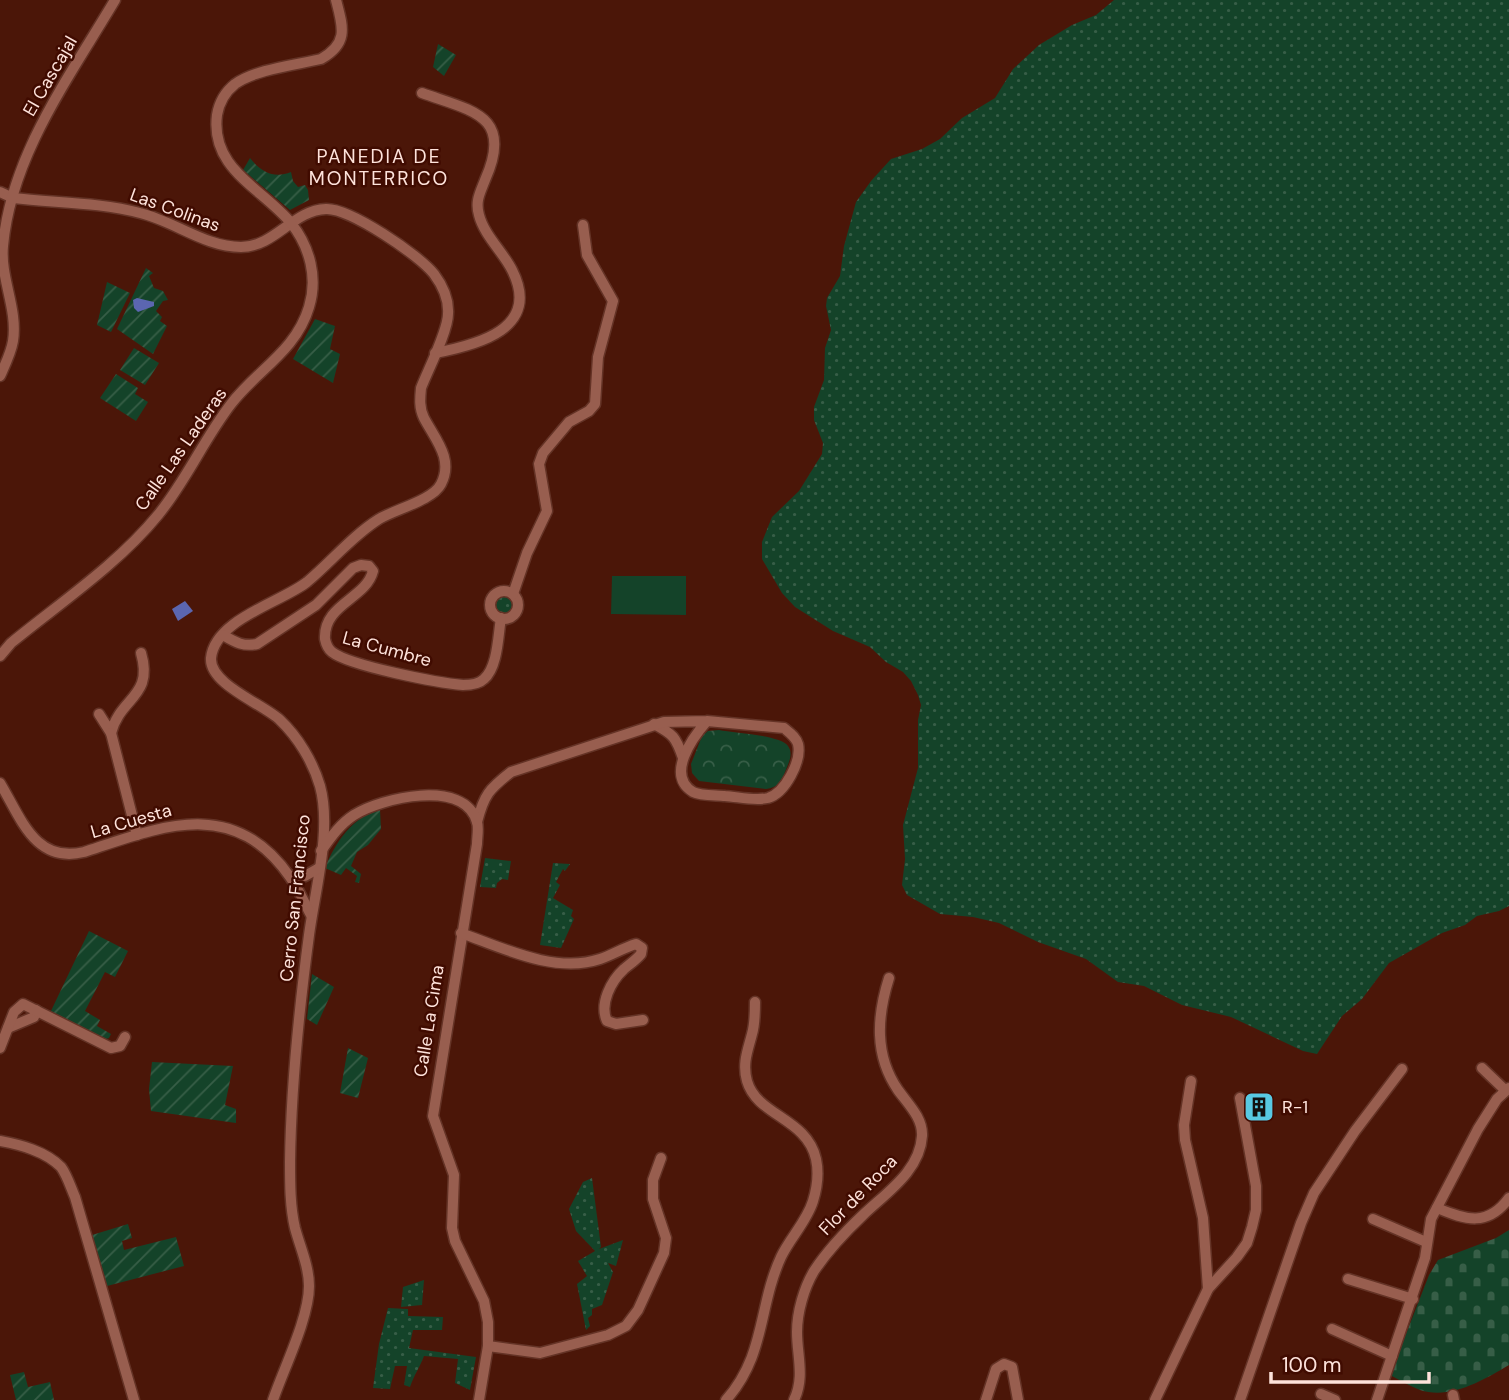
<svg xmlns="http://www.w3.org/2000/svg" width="1509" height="1400" font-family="'DM Sans',sans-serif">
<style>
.grass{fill:url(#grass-dots)}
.cemetery{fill:url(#cemetery-stones)}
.park{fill:url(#park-crowns)}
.garden{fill:url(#garden-furrows)}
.pitch{fill:#144329}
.water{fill:#5b66b0}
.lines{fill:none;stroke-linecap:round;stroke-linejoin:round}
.minor-casing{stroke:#643326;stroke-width:13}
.minor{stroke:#985e4f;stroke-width:10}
.labels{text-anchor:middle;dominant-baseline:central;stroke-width:5;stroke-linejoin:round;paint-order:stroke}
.street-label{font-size:18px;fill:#fee3db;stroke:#400b00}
.poi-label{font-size:18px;fill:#fee3db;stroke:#400b00;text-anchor:start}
.neighbourhood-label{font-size:19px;letter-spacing:2px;fill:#fee3db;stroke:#400b00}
</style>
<defs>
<pattern id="grass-dots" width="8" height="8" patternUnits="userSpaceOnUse" patternTransform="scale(1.75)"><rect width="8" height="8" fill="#144329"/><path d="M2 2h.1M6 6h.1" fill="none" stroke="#375e47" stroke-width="1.8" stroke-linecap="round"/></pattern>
<pattern id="cemetery-stones" width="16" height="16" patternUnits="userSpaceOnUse" patternTransform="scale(1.75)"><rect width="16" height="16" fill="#144329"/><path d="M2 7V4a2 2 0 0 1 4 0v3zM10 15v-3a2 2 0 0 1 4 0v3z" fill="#375e47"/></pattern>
<pattern id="park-crowns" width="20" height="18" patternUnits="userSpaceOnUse" patternTransform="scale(1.75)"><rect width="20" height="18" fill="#144329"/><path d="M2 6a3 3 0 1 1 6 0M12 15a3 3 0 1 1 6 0" fill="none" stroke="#375e47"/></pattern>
<pattern id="garden-furrows" width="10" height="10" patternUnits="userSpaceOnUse" patternTransform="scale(1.75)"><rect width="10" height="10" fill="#144329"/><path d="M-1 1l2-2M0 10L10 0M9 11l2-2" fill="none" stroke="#375e47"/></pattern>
</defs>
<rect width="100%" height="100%" fill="#4b1608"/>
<g class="grass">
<path d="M1114 0H1509V906L1499 911 1477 916 1465 925 1442 933 1389 963 1362 999 1342 1016 1317 1054 1303 1051 1231 1017 1182 1005 1144 986 1118 982 1086 959 1038 942 999 923 973 917 940 914 907 895 902 885 905 859 903 825 918 768V720L921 705 918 695 911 681 903 672 886 662 870 647 833 631 795 607 782 593 762 559V542L772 517 799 491 822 454 823 443 814 420V407L824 380 825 348 831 330 826 306 827 298 840 276 844 246 856 202 871 181 891 159 922 149 940 139 962 118 995 98 1013 69 1039 45 1072 25 1096 15Z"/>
<circle cx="504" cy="605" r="14"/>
<path d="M485 858 511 861 508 880 502 879 497 883 496 888 480 887Z"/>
<path d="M553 863 570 864 565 871 563 869 556 882 560 885 553 898 573 910 571 916 574 919 561 948 540 945Z"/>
<path d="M592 1178 601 1247 599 1249 623 1240 616 1266 608 1263 613 1272 602 1305 592 1309V1315L588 1318 590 1326 586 1330 577 1284 587 1276 578 1261 595 1251 576 1231 569 1209 583 1182Z"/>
<path d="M424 1280 422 1305 401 1307 403 1287Z"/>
<path d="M388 1308 408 1309V1316L443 1317 442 1330H413L409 1348 476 1357 470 1390 455 1383 458 1359 424 1356C420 1367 414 1375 410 1387L404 1385 407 1366H395L390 1389 373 1388 379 1344Z"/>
</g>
<path class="cemetery" d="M1509 1230V1365C1484 1380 1450 1400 1420 1390 1410 1386 1400 1380 1390 1375L1429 1275 1438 1260 1496 1238Z"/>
<path class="park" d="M719 730C734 733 781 735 788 746 794 754 788 764 785 772 781 783 778 787 766 789L699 781 692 773 691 764 702 736 708 731Z"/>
<g class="garden">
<path d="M438 44 456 55 444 76 433 67Z"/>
<path d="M250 158C261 172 274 179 291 172L293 181 298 187 305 185 308 190 309 200 290 210 243 170Z"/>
<path d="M146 268 153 273 149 276 154 288 163 291 168 300 163 301 156 311 162 317 160 321 167 326 153 354 117 329Z"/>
<path d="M107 282 130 293 111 332 97 325Z"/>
<path d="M315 319 335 326 330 349 340 354 333 383 293 359Z"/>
<path d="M134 348 159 363 145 385 120 370Z"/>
<path d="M116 374 138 388 135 394 148 402 136 421 100 398Z"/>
<path d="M380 809 381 829 368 845 357 852 351 866 361 874 359 883 355 882 357 876 346 868 341 875 325 868C336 841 352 818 380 809Z"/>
<path d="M89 931 128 951 115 977 105 972 85 1011 100 1020 97 1026 111 1034 109 1038 103 1040 50 1013Z"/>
<path d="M312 974 334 987 317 1025 307 1019Z"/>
<path d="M348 1048 368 1058 358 1098 340 1093Z"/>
<path d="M152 1062 233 1066 225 1105 236 1109V1123L151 1111 149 1089Z"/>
<path d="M128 1224 132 1238 122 1241 124 1250 176 1237 184 1266 107 1286 92 1235Z"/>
<path d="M24 1372 28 1387 50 1382 54 1400H16L10 1375Z"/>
</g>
<path class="pitch" d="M612 576H686V615L611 614Z"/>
<g class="water">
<path d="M137 298 154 302V306L138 312 134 308 133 300Z"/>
<path d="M185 601 193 611 178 621 172 609Z"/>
</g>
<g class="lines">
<g class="minor-casing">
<g id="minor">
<path d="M422 93C472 111 514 115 485 180 480 193 475 201 479 215 484 235 503 252 512 270 542 329 477 345 435 353"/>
<path d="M0 192 13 198C55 203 99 202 140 213 174 221 205 247 241 247 275 247 293 210 326 209 350 208 419 255 434 274 443 286 449 299 448 314 448 331 428 370 421 388 420 398 419 408 424 418 435 439 454 459 441 484 433 500 396 509 379 519 352 536 332 561 307 582 282 602 215 619 211 658 209 684 263 704 280 720 298 737 313 762 320 786 332 830 315 890 309 935 299 1010 291 1086 290 1162 290 1183 290 1207 295 1228 300 1247 309 1266 309 1286 309 1318 284 1368 273 1400"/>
<path d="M0 376C5 365 11 353 13 341 18 309 0 278 3 246 11 155 70 76 115 0"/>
<circle cx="504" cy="605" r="14"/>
<path d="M513 594 527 553 547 511 539 464 543 453 569 422 589 411 595 404 598 357 613 301 587 255 583 225"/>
<path d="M223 635C235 642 243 647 257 644L316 605 353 568 361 565 369 566 373 571C366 599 323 604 325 639 326 644 328 649 332 652 350 666 439 683 463 685 469 685 479 684 484 679 498 667 498 635 501 618"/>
<path d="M0 656 11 643C60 603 118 564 158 515 186 481 204 439 231 404 257 370 296 351 309 307 318 278 310 247 291 223 262 188 210 169 217 115 219 103 225 92 235 84 256 69 296 65 321 59 349 43 343 27 336 0"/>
<path d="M99 714 111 733C120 697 154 697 141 653"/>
<path d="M654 724C673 734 676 737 683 758"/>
<path d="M111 733 137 835"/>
<path d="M0 783C21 818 35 864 84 852 160 827 233 795 290 877 298 888 304 902 311 915"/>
<path d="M477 822C484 795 489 789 511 772L664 722 707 721 784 728C790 733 796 737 798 744 802 761 785 793 768 798 755 801 739 797 725 796 716 795 701 796 693 792 665 775 693 737 707 721"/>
<path d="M321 851C331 837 340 824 354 815 381 798 464 778 477 822 479 828 477 837 477 844L433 1116 454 1175 452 1228 455 1241 484 1301 488 1322V1346L479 1400"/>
<path d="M290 876H305L319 868"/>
<path d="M461 933C503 948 555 974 600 959 612 955 623 948 636 944L642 948 641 954C636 960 630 964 624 969 611 981 599 1004 607 1021L616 1024 643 1020"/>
<path d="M8 1028 34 1017 36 1010"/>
<path d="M0 1048 14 1012 23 1004 111 1048 120 1046 125 1037"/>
<path d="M1482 1068 1505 1090"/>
<path d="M1191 1081 1184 1125 1185 1140 1203 1218 1208 1289"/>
<path d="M0 1141C21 1145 45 1151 61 1167 67 1175 71 1188 75 1197L134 1400"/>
<path d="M1437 1208C1466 1220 1488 1227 1509 1198"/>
<path d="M1373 1219 1426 1242"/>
<path d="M1348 1279 1413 1299"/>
<path d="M1332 1329 1392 1356"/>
<path d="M488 1346 540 1353 608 1335 626 1326 638 1310 664 1253 666 1238 653 1199V1180L661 1158"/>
<path d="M1321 1394 1335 1400"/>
<path d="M1453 1395 1454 1400"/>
<path d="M726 1400C766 1355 758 1307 781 1257 790 1238 807 1221 813 1201 817 1188 819 1173 816 1159 807 1118 757 1116 747 1081 742 1063 748 1050 752 1034 755 1024 755 1012 755 1002"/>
<path d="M794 1400C805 1377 797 1356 797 1332 797 1312 804 1288 814 1271 828 1250 845 1232 863 1215 886 1193 920 1171 922 1136 923 1118 908 1104 898 1090 874 1055 877 1016 889 978"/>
<path d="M986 1400 996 1369 1004 1364 1012 1367 1018 1400"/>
<path d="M1155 1400 1208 1289 1237 1257 1247 1243 1252 1227 1256 1210V1186L1240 1098"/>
<path d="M1240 1400 1301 1223 1314 1193 1355 1131 1402 1069"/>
<path d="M1377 1400 1425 1258 1431 1219 1478 1129 1497 1099 1509 1088"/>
</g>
</g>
<use href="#minor" class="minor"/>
</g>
<defs>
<g id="building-square" transform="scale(1.575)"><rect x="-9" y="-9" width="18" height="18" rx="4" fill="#58c9e3" stroke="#400b00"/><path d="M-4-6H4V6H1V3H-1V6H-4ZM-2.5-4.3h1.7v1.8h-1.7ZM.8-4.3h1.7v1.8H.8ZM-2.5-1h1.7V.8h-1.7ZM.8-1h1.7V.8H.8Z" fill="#111"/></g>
</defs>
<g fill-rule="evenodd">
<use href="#building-square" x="1259" y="1107"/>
</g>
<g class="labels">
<g class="street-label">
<text transform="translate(50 76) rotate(-60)">El Cascajal</text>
<text transform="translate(175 210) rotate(20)">Las Colinas</text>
<text transform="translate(181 449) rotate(-55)">Calle Las Laderas</text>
<text transform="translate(387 649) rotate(15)">La Cumbre</text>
<text transform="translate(131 821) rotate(-16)">La Cuesta</text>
<text transform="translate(295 898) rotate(-84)">Cerro San Francisco</text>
<text transform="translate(429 1021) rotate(-81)">Calle La Cima</text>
<text transform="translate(858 1195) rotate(-46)">Flor de Roca</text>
</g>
<g class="poi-label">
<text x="1282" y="1107">R-1</text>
</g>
<g class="neighbourhood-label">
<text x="379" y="156">PANEDIA DE<tspan x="379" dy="22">MONTERRICO</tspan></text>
</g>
</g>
<path d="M1271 1372v10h158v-10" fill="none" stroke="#fee3db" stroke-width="3.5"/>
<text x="1282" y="1372" font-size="21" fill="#fee3db" stroke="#400b00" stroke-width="5" paint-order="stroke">100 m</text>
</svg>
